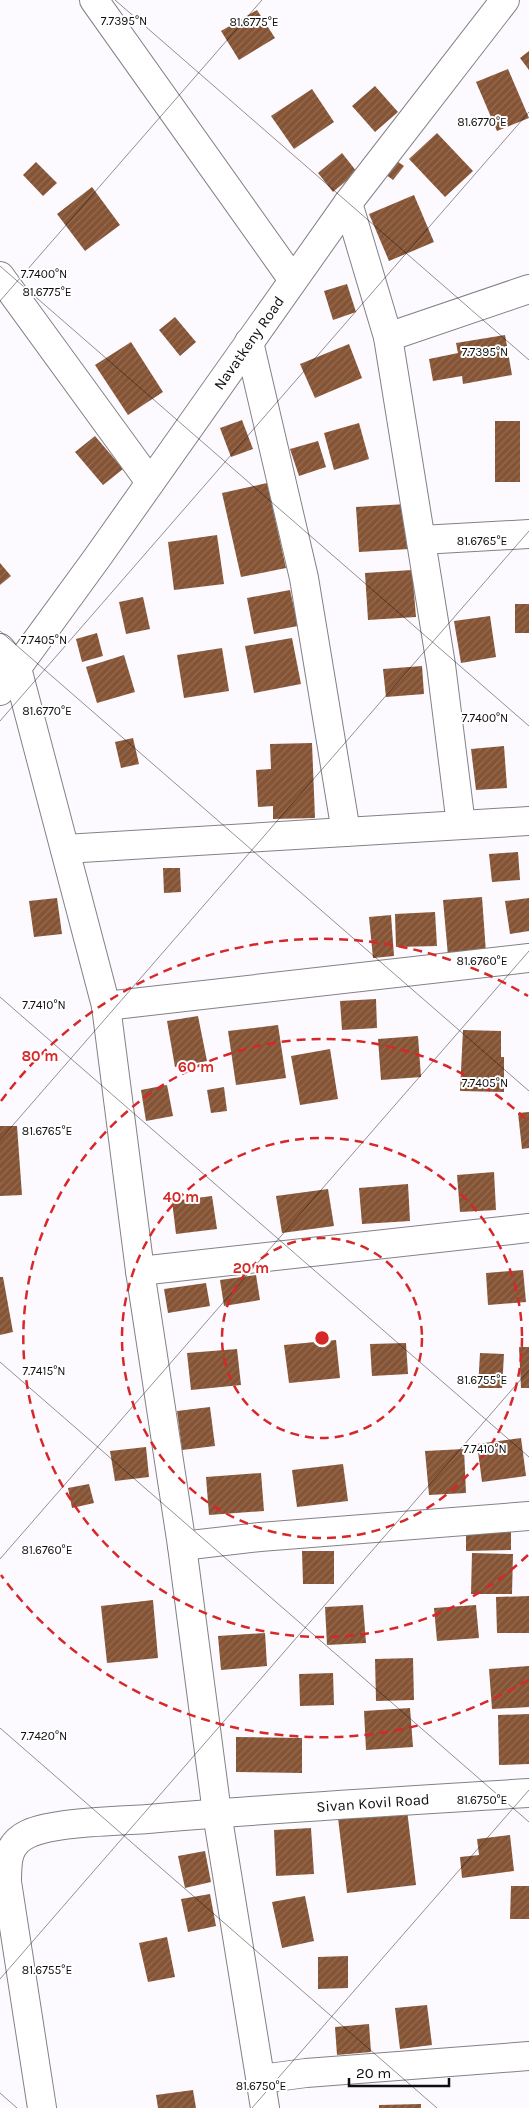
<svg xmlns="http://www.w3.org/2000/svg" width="529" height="2108" font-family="Karla,sans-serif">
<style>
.building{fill:url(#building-hatch)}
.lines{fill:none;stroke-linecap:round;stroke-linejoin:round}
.minor-casing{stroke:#848186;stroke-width:30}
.minor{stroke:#fff;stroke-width:28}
.ticks{fill:none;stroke:#0e0e0f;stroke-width:1;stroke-opacity:0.45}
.ring{fill:none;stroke:#d62828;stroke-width:2.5;stroke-dasharray:9 6}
.labels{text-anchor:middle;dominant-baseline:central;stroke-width:4;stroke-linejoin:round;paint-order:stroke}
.street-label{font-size:15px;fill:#0e0e0f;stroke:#fff}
.ticks-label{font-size:12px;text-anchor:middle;fill:#0e0e0f;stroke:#fff;stroke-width:4;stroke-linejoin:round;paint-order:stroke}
.centre{fill:#d62828;stroke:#fff;stroke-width:2.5}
.ring-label{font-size:15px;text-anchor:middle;font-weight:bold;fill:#d62828;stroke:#fff;stroke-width:4;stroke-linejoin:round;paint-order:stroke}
</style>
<defs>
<pattern id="building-hatch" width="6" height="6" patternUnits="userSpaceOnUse" patternTransform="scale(1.25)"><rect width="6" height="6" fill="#865434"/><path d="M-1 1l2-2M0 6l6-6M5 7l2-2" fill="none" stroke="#926d55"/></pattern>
</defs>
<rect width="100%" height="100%" fill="#fcfaff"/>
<g class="building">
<path d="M257 10 275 38 239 60 221 31Z"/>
<path d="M529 51V70L520 58Z"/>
<path d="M508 69 529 118 497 131 476 82Z"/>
<path d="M375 86 398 112 375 132 352 106Z"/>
<path d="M312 89 334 122 294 149 271 116Z"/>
<path d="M437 133 473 171 445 197 409 159Z"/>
<path d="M342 153 357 172 333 192 318 173Z"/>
<path d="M391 157 404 166 393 180 381 171Z"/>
<path d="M36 162 57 183 43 196 23 175Z"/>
<path d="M92 187 120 225 85 251 57 214Z"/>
<path d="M414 195 434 242 389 261 369 214Z"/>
<path d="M347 284 356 312 333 320 324 291Z"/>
<path d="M175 317 196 342 180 356 159 330Z"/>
<path d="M505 335 512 375 463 384 462 376 433 381 429 359 458 353 456 343Z"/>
<path d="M131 342 163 392 128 415 95 365Z"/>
<path d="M349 344 362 378 315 398 300 364Z"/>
<path d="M242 420 253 449 231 457 220 428Z"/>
<rect x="495" y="421" width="25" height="61"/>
<path d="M359 423 369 459 334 470 324 433Z"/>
<path d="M95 436 123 469 103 485 75 452Z"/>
<path d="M318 441 326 467 299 476 290 449Z"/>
<path d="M267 483 286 568 241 577 222 493Z"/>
<path d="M406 504 409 549 359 552 356 507Z"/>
<path d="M217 535 224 584 174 590 168 542Z"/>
<path d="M0 563 11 576 0 585Z"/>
<path d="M412 570 416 617 368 620 365 573Z"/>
<path d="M290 590 298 626 254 634 247 598Z"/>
<path d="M143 597 150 629 126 634 119 602Z"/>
<rect x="515" y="604" width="14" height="29"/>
<path d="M490 616 496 657 461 663 454 621Z"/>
<path d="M97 633 103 656 82 662 76 639Z"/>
<path d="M292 638 301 684 254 693 245 646Z"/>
<path d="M222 648 229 691 184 698 177 655Z"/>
<path d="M124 655 135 692 97 703 86 667Z"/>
<path d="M422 666 424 694 386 697 383 669Z"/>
<path d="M133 738 139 764 121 768 115 742Z"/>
<path d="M312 743 315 818 273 819V806L258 807 256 770 271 769 270 744Z"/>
<path d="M504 746 507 788 476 790 471 749Z"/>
<path d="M518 852 520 880 492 882 489 854Z"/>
<path d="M163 868H180L181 892 164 893Z"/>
<path d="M482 897 486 953 448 956 443 900Z"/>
<path d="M57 898 62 934 34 937 29 901Z"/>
<path d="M529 898V931L510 934 505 901Z"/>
<path d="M435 912 437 946 396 947 395 914Z"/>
<path d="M391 915 394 956 373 958 369 917Z"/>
<path d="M376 999 377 1028 342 1030 340 1001Z"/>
<path d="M198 1016 207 1061 175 1067 167 1021Z"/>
<path d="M278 1025 286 1078 236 1085 228 1031Z"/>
<path d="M463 1030 501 1031V1057H504V1092L460 1091Z"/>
<path d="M418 1036 421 1077 381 1080 378 1039Z"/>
<path d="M330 1049 338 1099 300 1105 291 1056Z"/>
<path d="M167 1085 173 1116 146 1121 141 1090Z"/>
<path d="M224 1087 227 1111 211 1113 207 1090Z"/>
<path d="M529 1112V1148L522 1149 518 1113Z"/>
<path d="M0 1126H17L22 1195 0 1196Z"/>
<path d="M494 1172 496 1210 460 1212 457 1175Z"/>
<path d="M408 1184 410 1221 362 1224 359 1188Z"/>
<path d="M328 1189 334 1226 282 1233 276 1196Z"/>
<path d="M212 1196 217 1229 176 1234 172 1201Z"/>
<path d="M523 1270 526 1302 488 1305 486 1273Z"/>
<path d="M256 1275 260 1300 224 1306 220 1280Z"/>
<path d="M0 1277H3L13 1332 0 1335Z"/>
<path d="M206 1283 210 1306 168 1313 164 1289Z"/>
<path d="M336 1340 340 1378 289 1383 284 1345Z"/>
<path d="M406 1343 408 1374 372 1376 370 1344Z"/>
<path d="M519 1347H529V1388H521Z"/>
<path d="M237 1349 241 1385 191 1390 187 1353Z"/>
<path d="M480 1353 504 1354 502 1388H478Z"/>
<path d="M210 1407 215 1446 182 1450 177 1411Z"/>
<path d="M521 1438 526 1476 482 1482 477 1444Z"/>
<path d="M146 1447 149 1477 115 1481 110 1451Z"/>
<path d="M464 1449 466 1493 429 1495 425 1451Z"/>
<path d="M343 1464 348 1501 297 1507 292 1470Z"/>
<path d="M261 1473 264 1511 209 1515 206 1477Z"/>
<path d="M89 1484 94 1503 72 1508 68 1488Z"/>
<path d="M511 1531V1550L466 1551V1533Z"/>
<path d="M302 1551H334V1584H303Z"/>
<path d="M472 1553 513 1554 512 1594H471Z"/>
<path d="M529 1596V1633H497L496 1597Z"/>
<path d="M153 1600 158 1658 107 1663 101 1606Z"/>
<path d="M363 1605 366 1643 327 1645 325 1607Z"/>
<path d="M476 1605 479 1638 437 1641 434 1608Z"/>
<path d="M265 1633 267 1666 221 1670 218 1636Z"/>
<path d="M413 1658 414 1700 376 1701 375 1659Z"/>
<path d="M529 1666V1707L492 1709 489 1669Z"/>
<path d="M333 1673 334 1705 300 1706 299 1674Z"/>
<path d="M410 1708 413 1747 366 1750 364 1711Z"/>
<path d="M529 1714V1764L499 1765 498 1715Z"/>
<path d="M236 1737 302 1738V1773L236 1772Z"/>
<path d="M407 1810 416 1885 347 1893 338 1818Z"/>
<path d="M311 1828 314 1874 276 1876 274 1830Z"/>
<path d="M510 1835 514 1871 462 1878 460 1857 479 1855 477 1839Z"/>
<path d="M205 1851 211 1882 185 1888 178 1856Z"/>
<path d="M511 1886H529V1919H510Z"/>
<path d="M210 1894 216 1926 188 1932 181 1899Z"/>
<path d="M305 1896 314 1941 282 1948 272 1902Z"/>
<path d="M167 1937 175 1977 148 1982 139 1943Z"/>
<path d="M348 1956V1988L318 1989V1957Z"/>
<path d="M427 2005 432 2045 400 2049 395 2008Z"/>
<path d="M369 2024 371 2052 337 2055 335 2027Z"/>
<path d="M193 2090 196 2108H158L156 2095Z"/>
<path d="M421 2104V2108H379V2105Z"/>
</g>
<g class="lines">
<g class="minor-casing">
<g id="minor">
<path d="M94 0 293 280"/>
<path d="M348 203 388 337 441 665 461 825"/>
<path d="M0 276 150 482"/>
<path d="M388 337 529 289"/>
<path d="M249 342 304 578 346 832"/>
<path d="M421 540 529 534"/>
<path d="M0 648 17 668 106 1006 140 1271 182 1546 217 1813 265 2108"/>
<path d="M0 691 97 558 348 203 505 0"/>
<path d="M65 849 529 821"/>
<path d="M106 1006 529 958"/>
<path d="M140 1271 529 1228"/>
<path d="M182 1546 260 1537 529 1516"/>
<path d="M261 2079 306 2073 529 2056"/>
<path d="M42 2108 7 1882C7 1861 7 1844 28 1834 53 1822 118 1821 148 1819 275 1808 402 1801 529 1793"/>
</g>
</g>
<use href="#minor" class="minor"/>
</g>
<path class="ticks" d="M115 0 529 360M0 266 529 726M0 301 262 0M0 631 529 1091M0 721 529 112M0 997 529 1457M0 1140 529 531M0 1362 529 1822M0 1559 529 951M0 1728 437 2108M0 1979 529 1370M0 2093 17 2108M252 2108 529 1790"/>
<g class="ring">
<circle cx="322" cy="1338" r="100"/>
<circle cx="322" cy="1338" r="200"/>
<path d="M528 1555A299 299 0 1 1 528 1121"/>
<path d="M528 1680A399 399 0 0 1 1 1575M1 1101A399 399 0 0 1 528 996"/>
</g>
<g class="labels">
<g class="street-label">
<text transform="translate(249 343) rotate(-55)">Navatkeny Road</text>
<text transform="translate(373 1803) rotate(-4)">Sivan Kovil Road</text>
</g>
</g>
<g class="ticks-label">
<text x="124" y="25">7.7395°N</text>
<text x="254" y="26">81.6775°E</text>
<text x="482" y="126">81.6770°E</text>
<text x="44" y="278">7.7400°N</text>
<text x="47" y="296">81.6775°E</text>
<text x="485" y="356">7.7395°N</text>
<text x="482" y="545">81.6765°E</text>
<text x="44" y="644">7.7405°N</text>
<text x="47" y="715">81.6770°E</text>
<text x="485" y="722">7.7400°N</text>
<text x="482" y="965">81.6760°E</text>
<text x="44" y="1009">7.7410°N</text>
<text x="485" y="1087">7.7405°N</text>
<text x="47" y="1135">81.6765°E</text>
<text x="44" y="1375">7.7415°N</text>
<text x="482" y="1384">81.6755°E</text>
<text x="485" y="1453">7.7410°N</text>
<text x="47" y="1554">81.6760°E</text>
<text x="44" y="1740">7.7420°N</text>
<text x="482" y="1804">81.6750°E</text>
<text x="47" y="1974">81.6755°E</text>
<text x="261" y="2090">81.6750°E</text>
</g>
<circle cx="322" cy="1338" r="8" class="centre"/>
<g class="ring-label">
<text x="40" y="1061">80 m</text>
<text x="196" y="1072">60 m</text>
<text x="181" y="1202">40 m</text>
<text x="251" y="1273">20 m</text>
</g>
<path d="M349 2078v8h100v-8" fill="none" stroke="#0e0e0f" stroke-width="2.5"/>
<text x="356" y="2078" font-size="15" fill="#0e0e0f" stroke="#ffffff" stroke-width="4" paint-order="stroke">20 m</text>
</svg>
